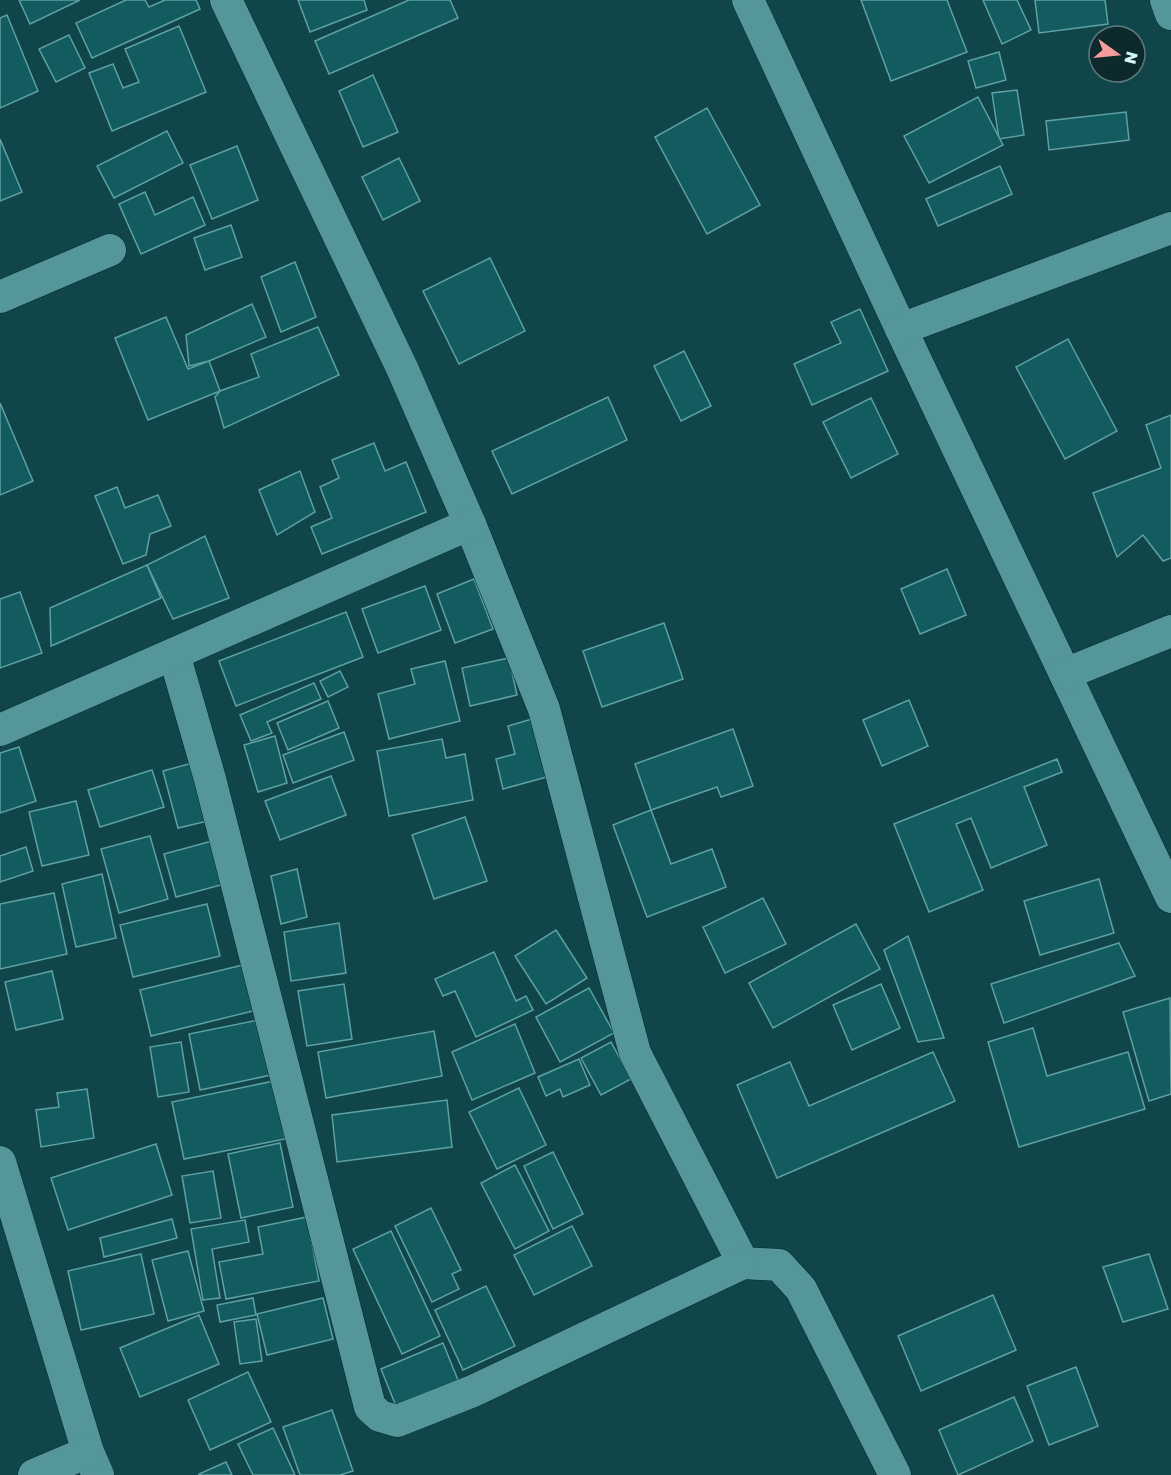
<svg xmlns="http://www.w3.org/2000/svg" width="1171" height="1475" font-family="'Golos Text',sans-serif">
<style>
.building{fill:#125b5f;stroke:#5ea0a4;stroke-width:1.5}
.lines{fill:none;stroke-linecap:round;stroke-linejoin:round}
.street-casing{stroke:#052a2c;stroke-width:33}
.street{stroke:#54969a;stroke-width:32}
</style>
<rect width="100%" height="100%" fill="#104649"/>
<g class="building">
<path d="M19 0H80L30 24Z"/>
<path d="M126 0H145L149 7 165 0H196L200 9 92 58 76 23Z"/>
<path d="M298 0H364L367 10 310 32Z"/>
<path d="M409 0H450L458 18 329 74 315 41Z"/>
<path d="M861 0H947L967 52 891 81Z"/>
<path d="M983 0H1017L1031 30 1002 44Z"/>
<path d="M1035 0H1105L1108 24 1039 33Z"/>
<path d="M7 15 38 91 0 108V18Z"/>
<path d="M179 26 206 92 112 131 89 73 113 64 123 88 139 82 125 49Z"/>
<path d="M69 35 85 68 56 82 39 49Z"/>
<path d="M999 52 1006 80 976 88 968 61Z"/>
<path d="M373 75 398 132 363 147 339 91Z"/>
<path d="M1017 90 1024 135 999 139 992 93Z"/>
<path d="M978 97 1003 145 929 183 904 136Z"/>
<path d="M707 108 760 205 707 234 655 137Z"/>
<path d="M1126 112 1129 140 1049 150 1046 121Z"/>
<path d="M167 131 183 163 114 198 97 166Z"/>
<path d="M0 139 22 192 0 201Z"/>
<path d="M237 146 258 200 212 219 190 165Z"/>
<path d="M399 158 420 201 383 220 362 177Z"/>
<path d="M1000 166 1012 194 938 226 926 199Z"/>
<path d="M145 192 155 215 193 197 205 225 141 254 119 204Z"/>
<path d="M231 225 242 257 205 270 194 238Z"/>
<path d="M490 258 525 331 459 364 423 291Z"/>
<path d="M295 262 316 317 281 332 261 277Z"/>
<path d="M252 304 266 337 209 361 189 366 186 335Z"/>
<path d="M860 309 888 371 812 405 794 364 841 343 831 322Z"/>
<path d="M166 317 188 369 209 361 220 391 148 420 115 338Z"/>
<path d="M318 327 339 375 224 428 215 397 220 391 259 377 251 354Z"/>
<path d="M1068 339 1117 431 1065 459 1016 367Z"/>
<path d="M684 351 711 406 681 421 654 366Z"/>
<path d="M608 397 627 440 512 494 492 451Z"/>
<path d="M871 398 898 454 851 478 823 422Z"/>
<path d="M0 403 33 481 0 495Z"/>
<path d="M1171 415V558L1163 561 1143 535 1117 557 1093 493 1161 468 1146 425Z"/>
<path d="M374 443 385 471 406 462 426 512 322 554 311 527 332 518 320 487 339 478 332 460Z"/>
<path d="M300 471 315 512 277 535 259 490Z"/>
<path d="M117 487 125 508 158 495 171 526 150 534 146 555 123 564 95 496Z"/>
<path d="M205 536 229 598 173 619 147 565Z"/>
<path d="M147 565 161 598 51 646 50 608Z"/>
<path d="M947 569 966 615 920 634 901 589Z"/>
<path d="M474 579 493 629 455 643 437 594Z"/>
<path d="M425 586 441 630 378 653 362 609Z"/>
<path d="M20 592 42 653 0 668V599Z"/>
<path d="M346 612 363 657 236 706 219 661Z"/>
<path d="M664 623 683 679 602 707 583 651Z"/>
<path d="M509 658 517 695 470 706 462 668Z"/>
<path d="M445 661 460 721 389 739 378 694 415 684 411 669Z"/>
<path d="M340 671 348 687 328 697 320 681Z"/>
<path d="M314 683 321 699 267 722 272 733 251 741 240 715Z"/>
<path d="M909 700 928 746 882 766 863 720Z"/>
<path d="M328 701 339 728 288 750 277 723Z"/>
<path d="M539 717 554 775 503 789 496 759 515 754 508 726Z"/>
<path d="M733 729 753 786 721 797 717 787 651 810 635 764Z"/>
<path d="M344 732 354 760 293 783 283 755Z"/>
<path d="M275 736 287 783 258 792 244 745Z"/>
<path d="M442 739 446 758 465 754 473 800 389 816 377 751Z"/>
<path d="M19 747 36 801 0 813V753Z"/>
<path d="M1057 759 1062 772 1024 787 1047 845 991 868 971 818 956 824 983 890 929 912 894 824Z"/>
<path d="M196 762 212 820 178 828 163 771Z"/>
<path d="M152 770 164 807 100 827 88 790Z"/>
<path d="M331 776 346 815 280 840 265 801Z"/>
<path d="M76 801 89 855 42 866 29 812Z"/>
<path d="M651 810 671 864 712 849 726 887 647 917 613 825Z"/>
<path d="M465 817 487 881 434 899 412 835Z"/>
<path d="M150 836 168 899 119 913 101 849Z"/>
<path d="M216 840 228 883 176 897 164 854Z"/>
<path d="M26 847 33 871 0 882V856Z"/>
<path d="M297 869 307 917 281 924 271 876Z"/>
<path d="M102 874 116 938 76 947 62 884Z"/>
<path d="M1099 879 1114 933 1040 955 1024 901Z"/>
<path d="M54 893 67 954 0 969V904Z"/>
<path d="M763 898 786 944 725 973 703 927Z"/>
<path d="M207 904 220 956 133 977 120 925Z"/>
<path d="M339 923 346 973 291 981 284 932Z"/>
<path d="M856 924 880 969 773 1028 749 983Z"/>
<path d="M556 930 587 978 546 1004 515 956Z"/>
<path d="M908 936 944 1038 918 1042 884 950Z"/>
<path d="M1119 943 1135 976 1004 1023 991 984Z"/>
<path d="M494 952 516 1001 526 996 533 1010 476 1037 455 991 443 996 435 979Z"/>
<path d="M251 963 261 1009 151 1036 140 990Z"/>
<path d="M52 971 63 1019 16 1030 5 982Z"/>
<path d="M344 984 352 1039 307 1046 298 991Z"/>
<path d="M881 984 900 1028 852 1050 833 1005Z"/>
<path d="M589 988 614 1033 560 1062 536 1017Z"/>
<path d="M1170 998 1171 1094 1149 1101 1123 1012Z"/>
<path d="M264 1019 276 1074 200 1090 189 1034Z"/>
<path d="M515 1024 535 1073 472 1100 452 1052Z"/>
<path d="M1033 1028 1047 1076 1128 1052 1145 1109 1019 1147 988 1042Z"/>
<path d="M434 1031 442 1076 326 1098 318 1052Z"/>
<path d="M181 1042 189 1092 158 1097 150 1047Z"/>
<path d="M611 1042 631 1079 601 1095 581 1058Z"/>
<path d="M933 1052 955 1101 777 1178 737 1085 790 1062 809 1106Z"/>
<path d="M579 1059 590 1085 563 1097 560 1089 546 1096 538 1077Z"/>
<path d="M274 1081 285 1139 184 1159 172 1102Z"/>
<path d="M519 1088 546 1145 497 1169 469 1112Z"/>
<path d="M87 1089 94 1138 41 1147 36 1110 59 1107 57 1093Z"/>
<path d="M447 1100 452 1147 337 1162 332 1115Z"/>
<path d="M280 1143 293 1207 241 1218 228 1154Z"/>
<path d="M156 1144 172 1195 68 1230 51 1178Z"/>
<path d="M553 1152 583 1214 553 1229 524 1166Z"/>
<path d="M515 1165 549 1231 515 1249 481 1183Z"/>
<path d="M213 1171 221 1218 190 1223 182 1176Z"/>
<path d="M431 1208 461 1270 452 1274 459 1289 432 1302 395 1226Z"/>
<path d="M307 1217 319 1281 226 1299 219 1262 263 1254 258 1227Z"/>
<path d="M172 1219 177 1238 104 1257 100 1238Z"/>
<path d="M245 1220 249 1242 212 1249 220 1298 203 1300 191 1229Z"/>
<path d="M572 1226 592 1266 534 1295 514 1255Z"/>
<path d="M391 1231 440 1336 402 1354 353 1249Z"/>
<path d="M188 1251 204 1311 168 1321 152 1260Z"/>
<path d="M141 1254 154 1314 81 1330 68 1271Z"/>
<path d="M1149 1254 1168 1309 1123 1322 1103 1267Z"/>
<path d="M486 1286 515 1346 463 1370 435 1310Z"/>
<path d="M993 1295 1016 1350 921 1391 898 1336Z"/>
<path d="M253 1298 256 1315 220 1322 217 1305Z"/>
<path d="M323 1298 333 1339 267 1355 257 1314Z"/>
<path d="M199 1315 219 1364 140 1397 120 1348Z"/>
<path d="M256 1319 262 1361 240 1364 234 1322Z"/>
<path d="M443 1343 460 1385 398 1411 381 1369Z"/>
<path d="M1076 1367 1098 1426 1049 1445 1027 1386Z"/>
<path d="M248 1372 271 1422 210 1450 188 1400Z"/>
<path d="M1014 1397 1033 1441 958 1475 939 1430Z"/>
<path d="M332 1410 353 1471 340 1475H300L283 1427Z"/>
<path d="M273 1428 295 1475H253L238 1444Z"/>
<path d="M226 1462 232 1475H199V1474Z"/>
</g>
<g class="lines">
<g class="street-casing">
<g id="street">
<path d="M226 0 402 368 470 524 544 709 635 1053 743 1263 779 1265 801 1289 895 1475"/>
<path d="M748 0 901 329 1171 897"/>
<path d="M1166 0 1171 14"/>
<path d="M0 297 110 250"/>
<path d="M901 329 1171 228"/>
<path d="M174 654 210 779 370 1407 380 1416 397 1421 473 1391 743 1263"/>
<path d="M1065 674 1171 631"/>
<path d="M0 730 470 524"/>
<path d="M0 1162 88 1452 98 1475"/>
<path d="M34 1475 88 1452"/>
</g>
</g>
<use href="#street" class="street"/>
</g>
<g transform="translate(1117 54) rotate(105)"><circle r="28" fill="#0d292b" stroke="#5d7b7d" stroke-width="1.5"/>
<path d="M0-4.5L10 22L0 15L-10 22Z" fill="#f59b9b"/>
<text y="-9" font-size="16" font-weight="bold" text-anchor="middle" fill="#d5f6f7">N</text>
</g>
</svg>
